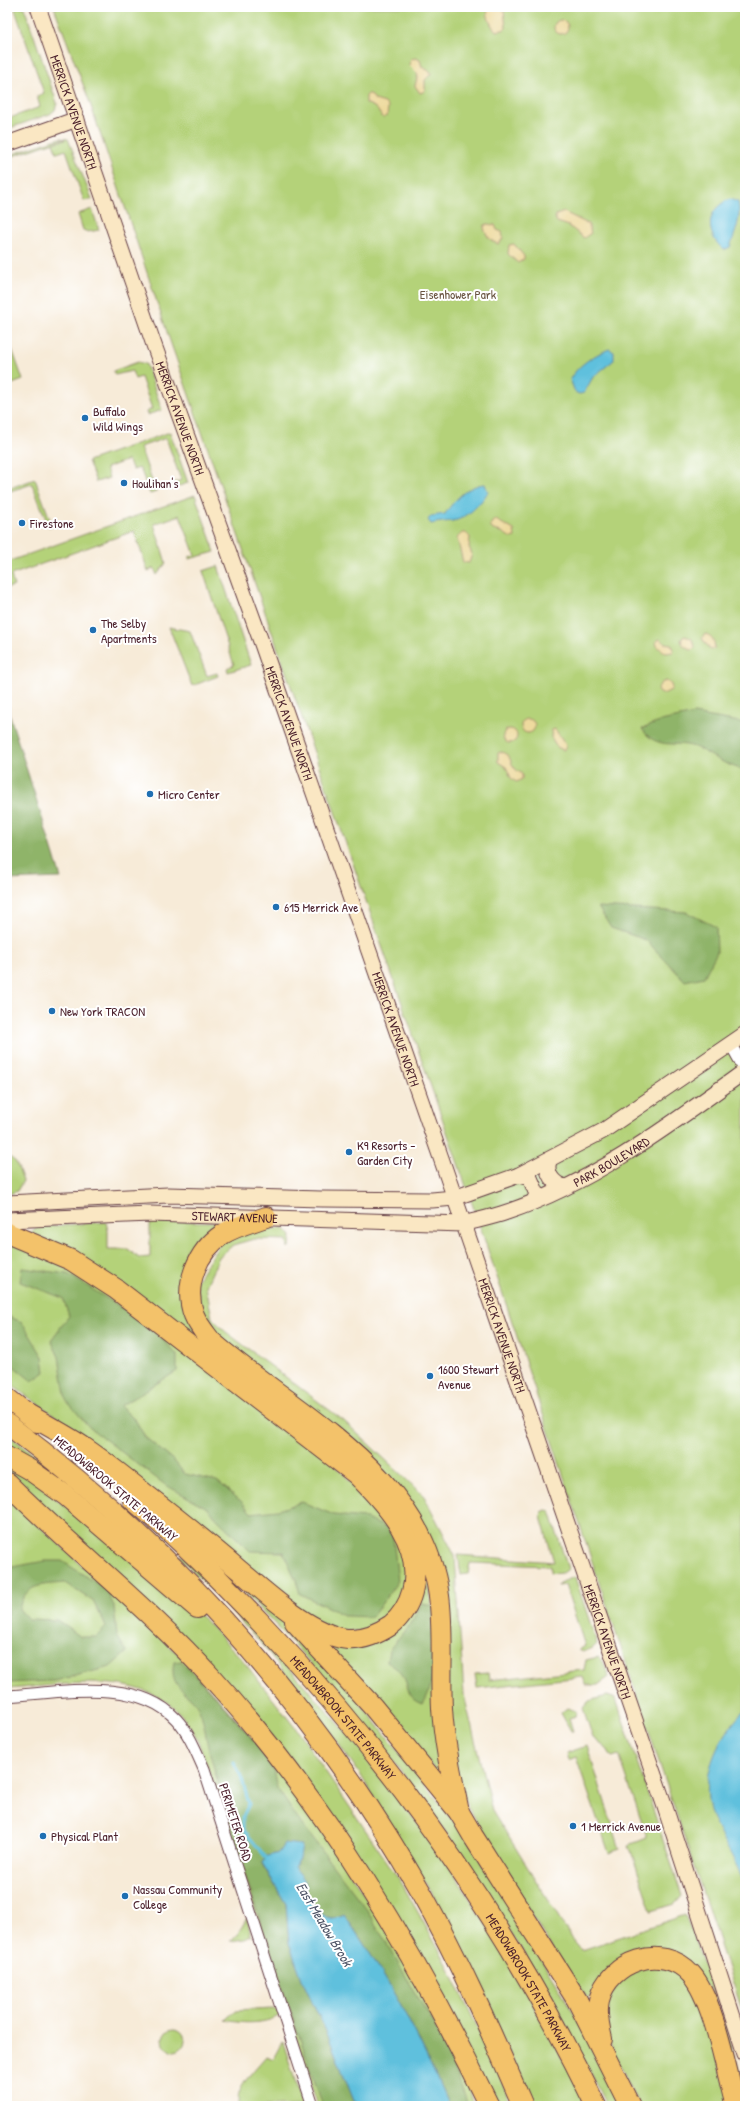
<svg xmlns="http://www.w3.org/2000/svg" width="752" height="2113" font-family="'Patrick Hand',sans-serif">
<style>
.green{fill:#b4d279;stroke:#7f7852}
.forest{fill:#8fb469;stroke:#6c6a4a;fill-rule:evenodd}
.sand{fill:#eeda9e;stroke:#9c7c64}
.water{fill:#5fc0dd;stroke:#547084}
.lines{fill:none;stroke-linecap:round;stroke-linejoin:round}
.stream{stroke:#5fc0dd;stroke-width:3}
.street-casing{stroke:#643e45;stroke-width:13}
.secondary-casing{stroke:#643e45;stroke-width:17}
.highway-casing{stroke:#643e45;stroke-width:22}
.street{stroke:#fff;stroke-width:11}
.secondary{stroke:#fae7c3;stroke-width:15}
.highway{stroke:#f3c26a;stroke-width:20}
.poi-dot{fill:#1f6fb2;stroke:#fff;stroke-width:1.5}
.labels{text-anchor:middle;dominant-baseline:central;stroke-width:4;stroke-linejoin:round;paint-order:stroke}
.street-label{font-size:13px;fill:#4a1f2b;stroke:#fff}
.park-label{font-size:13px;fill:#6a5542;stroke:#fff}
.poi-label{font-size:13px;fill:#4a1f2b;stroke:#fff;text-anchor:start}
.water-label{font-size:14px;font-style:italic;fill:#515769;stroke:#fff}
</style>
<rect width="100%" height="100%" fill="#fff"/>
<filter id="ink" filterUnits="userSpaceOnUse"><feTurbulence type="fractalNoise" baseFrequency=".025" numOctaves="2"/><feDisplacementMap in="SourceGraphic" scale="8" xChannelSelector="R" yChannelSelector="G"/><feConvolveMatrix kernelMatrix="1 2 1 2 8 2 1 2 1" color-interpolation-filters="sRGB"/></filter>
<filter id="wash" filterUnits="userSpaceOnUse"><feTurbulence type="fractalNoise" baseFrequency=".012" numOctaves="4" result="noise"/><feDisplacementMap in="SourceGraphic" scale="16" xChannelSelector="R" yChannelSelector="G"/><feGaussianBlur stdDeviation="0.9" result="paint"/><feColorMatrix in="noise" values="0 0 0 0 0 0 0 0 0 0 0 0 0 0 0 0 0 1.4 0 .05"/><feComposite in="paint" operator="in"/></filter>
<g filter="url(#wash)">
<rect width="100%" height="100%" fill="#f7ebd8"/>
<g class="green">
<path d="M8 7H24L57 103 55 110 50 114 7 129V119L40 107 37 96 44 93 14 7 7 10Z"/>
<path d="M54 7H745V2019L483 1235 169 338 90 103Z"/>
<path d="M60 138 68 139 92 199 84 201 66 150 57 153 53 143 65 140 63 139 7 158V156Z"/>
<path d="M92 209 99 230 88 232 83 230 78 214Z"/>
<path d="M7 335 23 380 7 386Z"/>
<path d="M138 362 146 364 162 410 147 415 146 412 152 409 141 377 135 379 132 371 115 375 113 371Z"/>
<path d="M170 432 188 483 176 487 174 483 181 480 166 438 140 447 156 492 150 494 140 468 133 470 128 460 106 468 109 478 96 482 88 461Z"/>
<path d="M35 479 52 525 49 527 32 484 7 492V489Z"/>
<path d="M195 495 215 552 189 559V557L195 555 180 515 154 524 166 563 157 575 154 568 148 571 134 531 11 575 14 586 7 588V562Z"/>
<path d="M218 566 251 665 228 672 227 668 234 665 203 571Z"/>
<path d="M169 627 190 631 207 676 217 673 218 676 192 686Z"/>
<path d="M7 1155 16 1162 23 1181 17 1191 7 1195Z"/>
<path d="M150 1221 227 1222 193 1258 199 1335 194 1339 31 1233 36 1227 106 1222 108 1231V1249H128L139 1258 150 1257Z"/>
<path d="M256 1228 285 1229 291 1236 290 1246 288 1248 287 1240 254 1239 233 1245 219 1257 206 1286 212 1318 226 1332 344 1421 424 1496 455 1556 464 1695 492 1810 571 1937 582 1950 685 1915 713 1989 745 2088V2106L711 1989 649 1951 588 1999 561 1964 468 1808 456 1770 435 1555 204 1324 196 1282 221 1242Z"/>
<path d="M7 1239 80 1270 329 1459 396 1529 409 1579 401 1605 385 1622 364 1631H338L310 1619 78 1432 7 1382Z"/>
<path d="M7 1434 59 1473 52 1476 7 1447Z"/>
<path d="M7 1462 19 1469 196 1611 241 1658 300 1734 401 1882 448 1966 492 2058 512 2106H495L325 1808 33 1498 7 1469Z"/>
<path d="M7 1496 180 1656 283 1772 394 1940 469 2087 474 2106H318L211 1776C205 1762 201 1747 194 1733 157 1665 70 1685 7 1689Z"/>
<path d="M546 1510 550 1511 568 1569C564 1574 557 1574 550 1573V1566L470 1563 468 1574 461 1575 458 1555 554 1562 541 1517 542 1512Z"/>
<path d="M179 1556H183L223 1594 363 1751 446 1861 518 1974 588 2106H532L509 2052 440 1907 360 1774 328 1729 263 1645Z"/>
<path d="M210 1558 267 1602 340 1677 467 1838 587 2034 622 2106H607C568 2025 522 1947 472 1872 457 1851 444 1828 428 1807 362 1718 289 1635 210 1558Z"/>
<path d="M428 1568 448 1785 320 1635 369 1642Z"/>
<path d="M575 1577 597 1644 593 1648 583 1652 579 1650 585 1646 565 1585 558 1586 559 1583Z"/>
<path d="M598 1657 603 1661 609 1677 598 1685H586L583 1677 477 1688 475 1674 488 1673 489 1680 584 1670 586 1660Z"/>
<path d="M607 1696 616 1699 682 1896 675 1904 651 1911 629 1845 647 1838 619 1755 612 1757 607 1749 593 1738 583 1708 589 1701Z"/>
<path d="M567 1708 576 1711V1716L569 1718 573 1731H571L561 1713Z"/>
<path d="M587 1746 620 1849 609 1853 576 1757 568 1760 566 1753Z"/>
<path d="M247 1918 251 1936 245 1939 230 1941 237 1935Z"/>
<path d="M641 1964 676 1968 700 1995 731 2106H639L606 2035 603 2002 611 1984Z"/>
<path d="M273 2009 283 2013C268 2025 243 2024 225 2020L235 2011Z"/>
<circle cx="174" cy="2040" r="11"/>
<path d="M283 2042 303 2106H240C231 2092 257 2067 266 2056L274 2059Z"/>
</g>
<g class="forest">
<path d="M9 707V713L61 878 7 880V709Z"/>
<path d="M694 714 745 723V770C724 765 715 757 697 748 677 739 658 752 642 729L661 721Z"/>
<path d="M598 907 686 912 716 927 717 952 704 977 685 981 646 940 611 928Z"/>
<path d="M22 1268 68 1274 149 1325 177 1355V1371L120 1406 136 1421 145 1437 174 1461 185 1474 217 1481 242 1502 251 1513 278 1510 302 1502 334 1515 364 1518 392 1530 398 1581 372 1617 346 1616 300 1594 296 1580 283 1552 250 1551 216 1518 209 1509 164 1484 90 1428 66 1400 59 1357 51 1340 69 1316 63 1298 20 1282Z"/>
<path d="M7 1316 22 1322 43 1357 45 1372 32 1381 7 1361Z"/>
<path d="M45 1561H62L106 1589 114 1606 117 1636 127 1652 110 1667 55 1681 7 1683V1568ZM65 1583 94 1602 106 1627 96 1637H81L57 1620 28 1619 19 1609C25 1583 42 1585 65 1583Z"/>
<path d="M422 1604 434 1606C435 1633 438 1682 423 1704 405 1697 410 1687 402 1674 399 1670 392 1665 387 1662L389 1650 410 1624Z"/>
<path d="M181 1661 222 1704 271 1761 277 1788 297 1818 367 1910 443 2040 460 2082 468 2106H449C420 2038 387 1975 344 1915 327 1925 315 1909 306 1895 300 1885 302 1877 294 1867L300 1859 279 1853 267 1856 262 1864 286 1904 289 1943 303 1982 327 2033 356 2106H323C283 1987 239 1868 208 1746 205 1734 204 1718 198 1707 190 1692 168 1689 174 1662Z"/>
</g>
<g class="sand">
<path d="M488 7H501L504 10 506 28 503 30 496 31C490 25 486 15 488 7Z"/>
<circle cx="561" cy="27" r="7"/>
<path d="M416 58 420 60 422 67 431 72V74L425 80V91L420 93 415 86 418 74 409 65 411 59Z"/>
<path d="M368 94H371L375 100 385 103 388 107 387 116 383 118 376 108 366 103V96Z"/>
<path d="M564 212 588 224 591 233 584 238 569 226 557 222 555 218 556 215Z"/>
<path d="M487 224 495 225 497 230 502 232 503 238 499 244C492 243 484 234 484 226Z"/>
<path d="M514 244 524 256V259L518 263 508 254 509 245Z"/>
<path d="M496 520 514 530 515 537 511 538 502 532 493 530 490 526 492 522Z"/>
<path d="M462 533H466L470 537 469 547 472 554 469 563 463 562 457 538Z"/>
<path d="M705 634C712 635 716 642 714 649L710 650 702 638Z"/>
<path d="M684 636 691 638 695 646 694 649 691 650 683 645 681 640Z"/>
<path d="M660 639 664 643 671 644 674 649 673 652 666 653 657 646 656 641Z"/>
<path d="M666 681 670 683 672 687 671 690 663 694 659 693 657 690 661 683Z"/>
<circle cx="528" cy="726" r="7"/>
<path d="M555 729 566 745V748L563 750 557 747 551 737 552 730Z"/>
<circle cx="510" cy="736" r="7"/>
<path d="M501 752C511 753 509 761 514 767 515 770 520 772 522 774V779L516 782 511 778 506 767 498 762V753Z"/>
</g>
<g class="water">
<path d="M730 199 738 202C742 217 735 233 730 247L724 250C704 233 706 209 730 199Z"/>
<path d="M609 349 614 352V360L593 377 584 393 579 394 575 392 570 379C578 365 594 355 609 349Z"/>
<path d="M485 484 488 492C481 503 467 519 453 521 445 522 438 522 431 524L428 520 431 516 445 514C454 500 468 485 485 484Z"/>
<path d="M745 1710V1887C738 1864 725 1845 715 1824 696 1783 715 1740 745 1710Z"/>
<path d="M284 1843 302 1845 300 1859 294 1867C298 1872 305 1878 306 1885 306 1888 305 1892 306 1894 312 1909 329 1925 344 1915 387 1975 420 2038 449 2106H356L327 2033 303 1982 289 1943 286 1904 262 1863 267 1856 279 1853Z"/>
</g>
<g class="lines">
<path class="stream" d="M234 1762 241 1776 249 1804 243 1816V1829L268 1860"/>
</g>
</g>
<g filter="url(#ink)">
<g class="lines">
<g class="street-casing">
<g id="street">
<path d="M730 1043 745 1070"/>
<path d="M7 1696C59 1693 136 1676 176 1719 189 1733 196 1751 204 1769L313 2106"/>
</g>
</g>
<g class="secondary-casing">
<g id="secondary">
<path id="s1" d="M38 7 154 345 262 644 441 1158 664 1804 745 2054"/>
<path d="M7 144 77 119"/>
<path d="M549 1161C545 1173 553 1184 565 1187"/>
<path d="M519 1175 530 1178 537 1194 534 1201"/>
<path d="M7 1203 168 1195 321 1199 432 1200 454 1198 519 1175 603 1131 745 1034"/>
<path id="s2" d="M7 1220 150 1214 463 1224C478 1220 493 1217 507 1212 593 1183 673 1123 745 1071"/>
</g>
</g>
<g class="highway-casing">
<g id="highway">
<path d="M266 1217C252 1222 236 1226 223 1234 197 1251 183 1286 194 1315 198 1325 205 1333 211 1341 296 1415 422 1472 439 1596 444 1633 440 1670 442 1708 444 1743 452 1778 459 1812"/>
<path d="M7 1233 71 1260 116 1289 356 1474C386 1504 425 1545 412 1592 409 1604 401 1617 391 1625 376 1635 359 1642 341 1638 306 1630 266 1593 239 1570 210 1545 180 1521 149 1497 128 1480 107 1463 85 1448 66 1435 46 1425 26 1413"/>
<path d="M7 1398 37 1422"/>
<path d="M7 1424C177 1551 317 1709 422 1894 460 1962 492 2034 523 2106"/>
<path d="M7 1457 30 1470 65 1495 197 1608"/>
<path d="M7 1483C74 1550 149 1608 212 1678 327 1804 415 1953 489 2106"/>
<path id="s3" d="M133 1500C179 1538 220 1580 261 1623 397 1766 510 1928 596 2106"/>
<path d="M295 1622 373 1707 459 1812 473 1836 577 2000 630 2106"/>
<path d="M602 2039C599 2027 596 2013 599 2000 609 1961 662 1942 691 1974 714 2000 726 2071 736 2106"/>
</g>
</g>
<use href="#street" class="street"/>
<use href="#secondary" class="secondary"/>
<use href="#highway" class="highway"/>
</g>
</g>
<g class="poi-dot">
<circle cx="85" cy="418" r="4"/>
<circle cx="124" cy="483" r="4"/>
<circle cx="22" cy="523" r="4"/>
<circle cx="93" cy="630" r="4"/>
<circle cx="150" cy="794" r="4"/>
<circle cx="276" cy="907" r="4"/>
<circle cx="52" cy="1011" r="4"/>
<circle cx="349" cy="1152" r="4"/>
<circle cx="430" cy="1376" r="4"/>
<circle cx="573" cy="1826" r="4"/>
<circle cx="43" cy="1836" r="4"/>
<circle cx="125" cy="1896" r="4"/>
</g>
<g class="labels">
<g class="street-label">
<text stroke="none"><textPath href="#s1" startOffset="111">MERRICK AVENUE NORTH</textPath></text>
<text stroke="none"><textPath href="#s1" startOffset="435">MERRICK AVENUE NORTH</textPath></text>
<text stroke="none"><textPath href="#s1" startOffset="759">MERRICK AVENUE NORTH</textPath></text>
<text stroke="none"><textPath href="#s1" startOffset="1083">MERRICK AVENUE NORTH</textPath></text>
<text stroke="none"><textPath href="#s2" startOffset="618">PARK BOULEVARD</textPath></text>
<text stroke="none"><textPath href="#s2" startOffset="228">STEWART AVENUE</textPath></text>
<text stroke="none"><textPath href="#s1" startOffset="1407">MERRICK AVENUE NORTH</textPath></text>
<text transform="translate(116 1488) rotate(40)">MEADOWBROOK STATE PARKWAY</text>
<text stroke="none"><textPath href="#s1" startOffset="1731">MERRICK AVENUE NORTH</textPath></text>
<text stroke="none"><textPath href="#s3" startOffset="303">MEADOWBROOK STATE PARKWAY</textPath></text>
<text transform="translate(236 1822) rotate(72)">PERIMETER ROAD</text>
<text stroke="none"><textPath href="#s3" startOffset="627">MEADOWBROOK STATE PARKWAY</textPath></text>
</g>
<g class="park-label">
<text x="458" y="294">Eisenhower Park</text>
</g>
<g class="poi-label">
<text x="93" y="411">Buffalo<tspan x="93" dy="15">Wild Wings</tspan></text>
<text x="132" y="483">Houlihan's</text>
<text x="30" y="523">Firestone</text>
<text x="101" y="623">The Selby<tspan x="101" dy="15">Apartments</tspan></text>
<text x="158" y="794">Micro Center</text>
<text x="284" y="907">615 Merrick Ave</text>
<text x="60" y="1011">New York TRACON</text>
<text x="357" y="1145">K9 Resorts -<tspan x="357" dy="15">Garden City</tspan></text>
<text x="438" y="1369">1600 Stewart<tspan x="438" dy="15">Avenue</tspan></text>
<text x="581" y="1826">1 Merrick Avenue</text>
<text x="51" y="1836">Physical Plant</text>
<text x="133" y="1889">Nassau Community<tspan x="133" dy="15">College</tspan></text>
</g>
<g class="water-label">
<text transform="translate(325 1924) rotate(59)">East Meadow Brook</text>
</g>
</g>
<rect width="752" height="2113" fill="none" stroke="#fff" stroke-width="24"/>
</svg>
